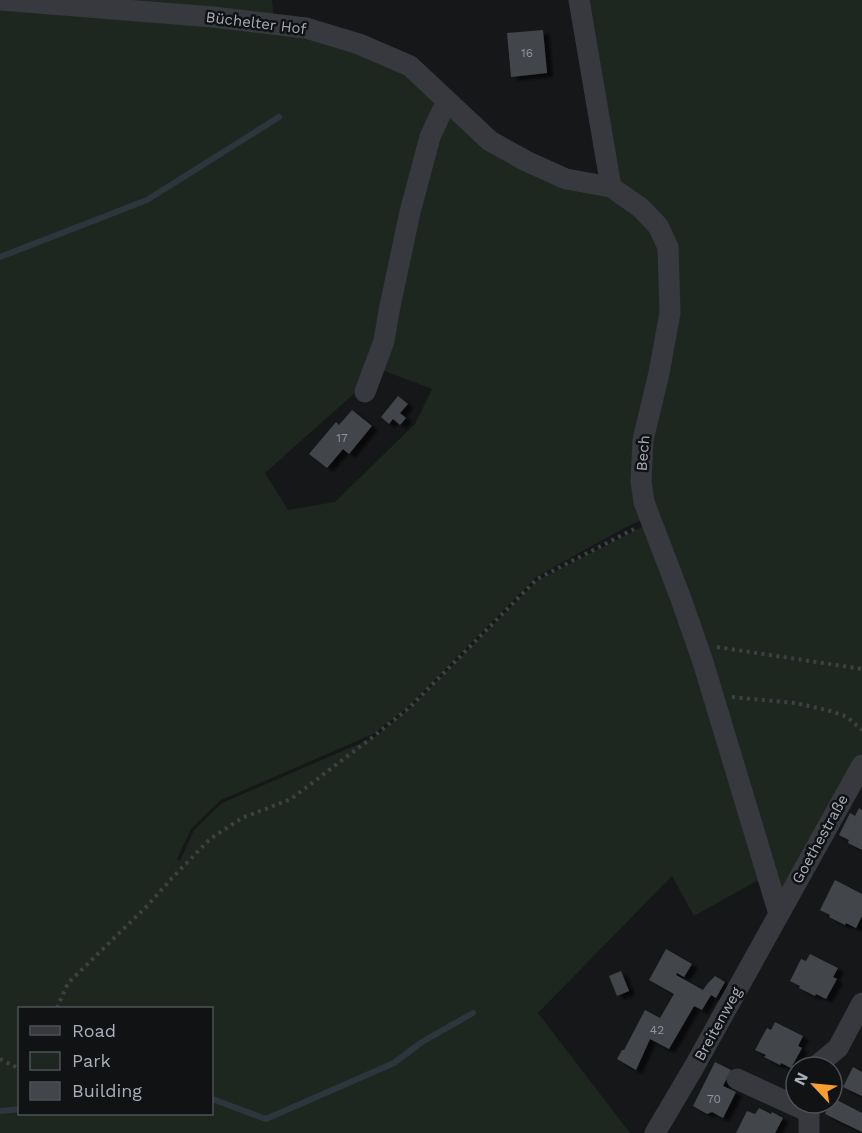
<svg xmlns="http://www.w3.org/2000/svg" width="862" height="1133" font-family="'Work Sans',sans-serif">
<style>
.green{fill:#1e271f;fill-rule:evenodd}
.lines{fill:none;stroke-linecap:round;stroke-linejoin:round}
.stream{stroke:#2c373d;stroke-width:6}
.building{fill:#424549;filter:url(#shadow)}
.path{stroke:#3d4045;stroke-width:4;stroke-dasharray:3 4.5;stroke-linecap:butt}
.minor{stroke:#37393e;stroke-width:21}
.labels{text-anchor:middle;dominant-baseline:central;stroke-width:5;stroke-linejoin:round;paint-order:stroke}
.number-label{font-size:12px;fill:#8e949d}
.street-label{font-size:15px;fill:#a8afb9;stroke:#111214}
</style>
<defs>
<filter id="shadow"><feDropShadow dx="6" dy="4" stdDeviation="1.5" flood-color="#0009"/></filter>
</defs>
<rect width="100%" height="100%" fill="#161719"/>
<g class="green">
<path d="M42 0H272L274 21Z"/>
<path d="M582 0H862V753L778 899 646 481 672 246 614 185Z"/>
<path d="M0 5 274 26 364 53 417 80 436 104 366 383 265 473 288 510 335 502 415 424 432 389 379 369 433 142 452 111 487 143 609 190 653 228 667 280 644 519 626 527 536 577 410 705 373 734 221 800 191 829 177 859 180 861 194 830 222 803 375 737 411 707 538 580 646 525 678 601 762 878 694 916 672 876 538 1013 630 1133H0ZM20 1008H212V1114H20Z"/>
</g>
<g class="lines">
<g class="stream">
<path d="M0 257 147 200 279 117"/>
<path d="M212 1099 266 1119 394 1063 422 1042 473 1013"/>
<path d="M0 1111 20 1109"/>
</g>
</g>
<g class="building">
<path d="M543 30 547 73 511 77 507 33Z"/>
<path d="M398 396 408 404 400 413 406 418 400 425 393 419 389 424 381 417Z"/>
<path d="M352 410 372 426 349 454 343 449 327 468 309 454 336 422 339 425Z"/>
<path d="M859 808 862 810V850L848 843 849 840 839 835 850 813 855 816Z"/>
<path d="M835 880 862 894V916L856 928 846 923 845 925 829 917 830 915 820 910Z"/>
<path d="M666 949 692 964 684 977 677 973 676 975 703 990 708 983 715 976 725 982 716 998 711 995 702 1010 694 1006 669 1049 650 1039 636 1070 617 1059 622 1050H624L645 1010 660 1018 674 994 649 980Z"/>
<path d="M810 954 838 968 833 977 837 979 826 999 816 994 815 996 799 988 800 986 790 981 801 959 806 961Z"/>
<path d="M621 971 629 991 617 996 609 976Z"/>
<path d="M775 1022 803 1036 798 1046 802 1048 791 1068 781 1063 780 1065 764 1057 766 1055 755 1050 767 1028 771 1030Z"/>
<path d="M715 1062 731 1070 723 1086 736 1092 723 1118 712 1112 707 1114 693 1106Z"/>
<path d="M853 1067 862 1072V1096L843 1087Z"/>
<path d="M833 1098 862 1113V1132L825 1114 830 1103H832Z"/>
<path d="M759 1108 771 1114 772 1112 783 1118 775 1133H736L747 1111 755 1114Z"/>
</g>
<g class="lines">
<g class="path">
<path d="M717 647 862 669"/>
<path d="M732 697 795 703 827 710 847 717 862 730"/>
<path d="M57 1008 68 983 147 906 172 878 210 839 242 818 291 799 374 736 410 707 537 579 634 529"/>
<path d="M0 1059 20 1069"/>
</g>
<g class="minor">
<path d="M0 0 213 17 306 28 359 44 410 66 490 141 526 161 566 179 611 187"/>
<path d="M579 0 611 187 641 208 658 226 668 247 670 313 659 373 643 440 641 481 644 502 681 599 703 662 779 914"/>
<path d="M365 392 384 341 389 311 410 212 430 137 441 113 448 103"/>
<path d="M815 1067 838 1048 862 1003"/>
<path d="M737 1079 809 1112"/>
<path d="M807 1103 809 1112V1133"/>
<path d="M655 1133 694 1067 862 765"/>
</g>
</g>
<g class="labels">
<g class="number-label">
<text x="527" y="53">16</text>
<text x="342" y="438">17</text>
<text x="657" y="1030">42</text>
<text x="714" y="1099">70</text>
</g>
<g class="street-label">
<text transform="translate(256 23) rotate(7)">Büchelter Hof</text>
<text transform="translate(643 453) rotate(-85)">Bech</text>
<text transform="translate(820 839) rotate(-61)">Goethestraße</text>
<text transform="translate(718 1024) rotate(-61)">Breitenweg</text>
</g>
</g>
<rect x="18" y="1007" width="195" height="108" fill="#111214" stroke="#4d5156" stroke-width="1.5"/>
<rect x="30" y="1026" width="30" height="9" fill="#37393e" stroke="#4d5156" stroke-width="1.5"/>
<text x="72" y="1037" font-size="18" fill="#a8afb9">Road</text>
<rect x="30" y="1052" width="30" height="18" fill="#1e271f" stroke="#4d5156" stroke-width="1.5"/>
<text x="72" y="1067" font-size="18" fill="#a8afb9">Park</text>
<rect x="30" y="1082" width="30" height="18" fill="#424549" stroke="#4d5156" stroke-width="1.5"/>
<text x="72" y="1097" font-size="18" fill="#a8afb9">Building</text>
<g transform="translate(814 1085) rotate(296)"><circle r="28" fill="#111214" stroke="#4d5156" stroke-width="1.5"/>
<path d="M0-4.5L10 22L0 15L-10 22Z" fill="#f89f30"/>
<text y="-9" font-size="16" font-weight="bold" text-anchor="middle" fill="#a8afb9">N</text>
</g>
</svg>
